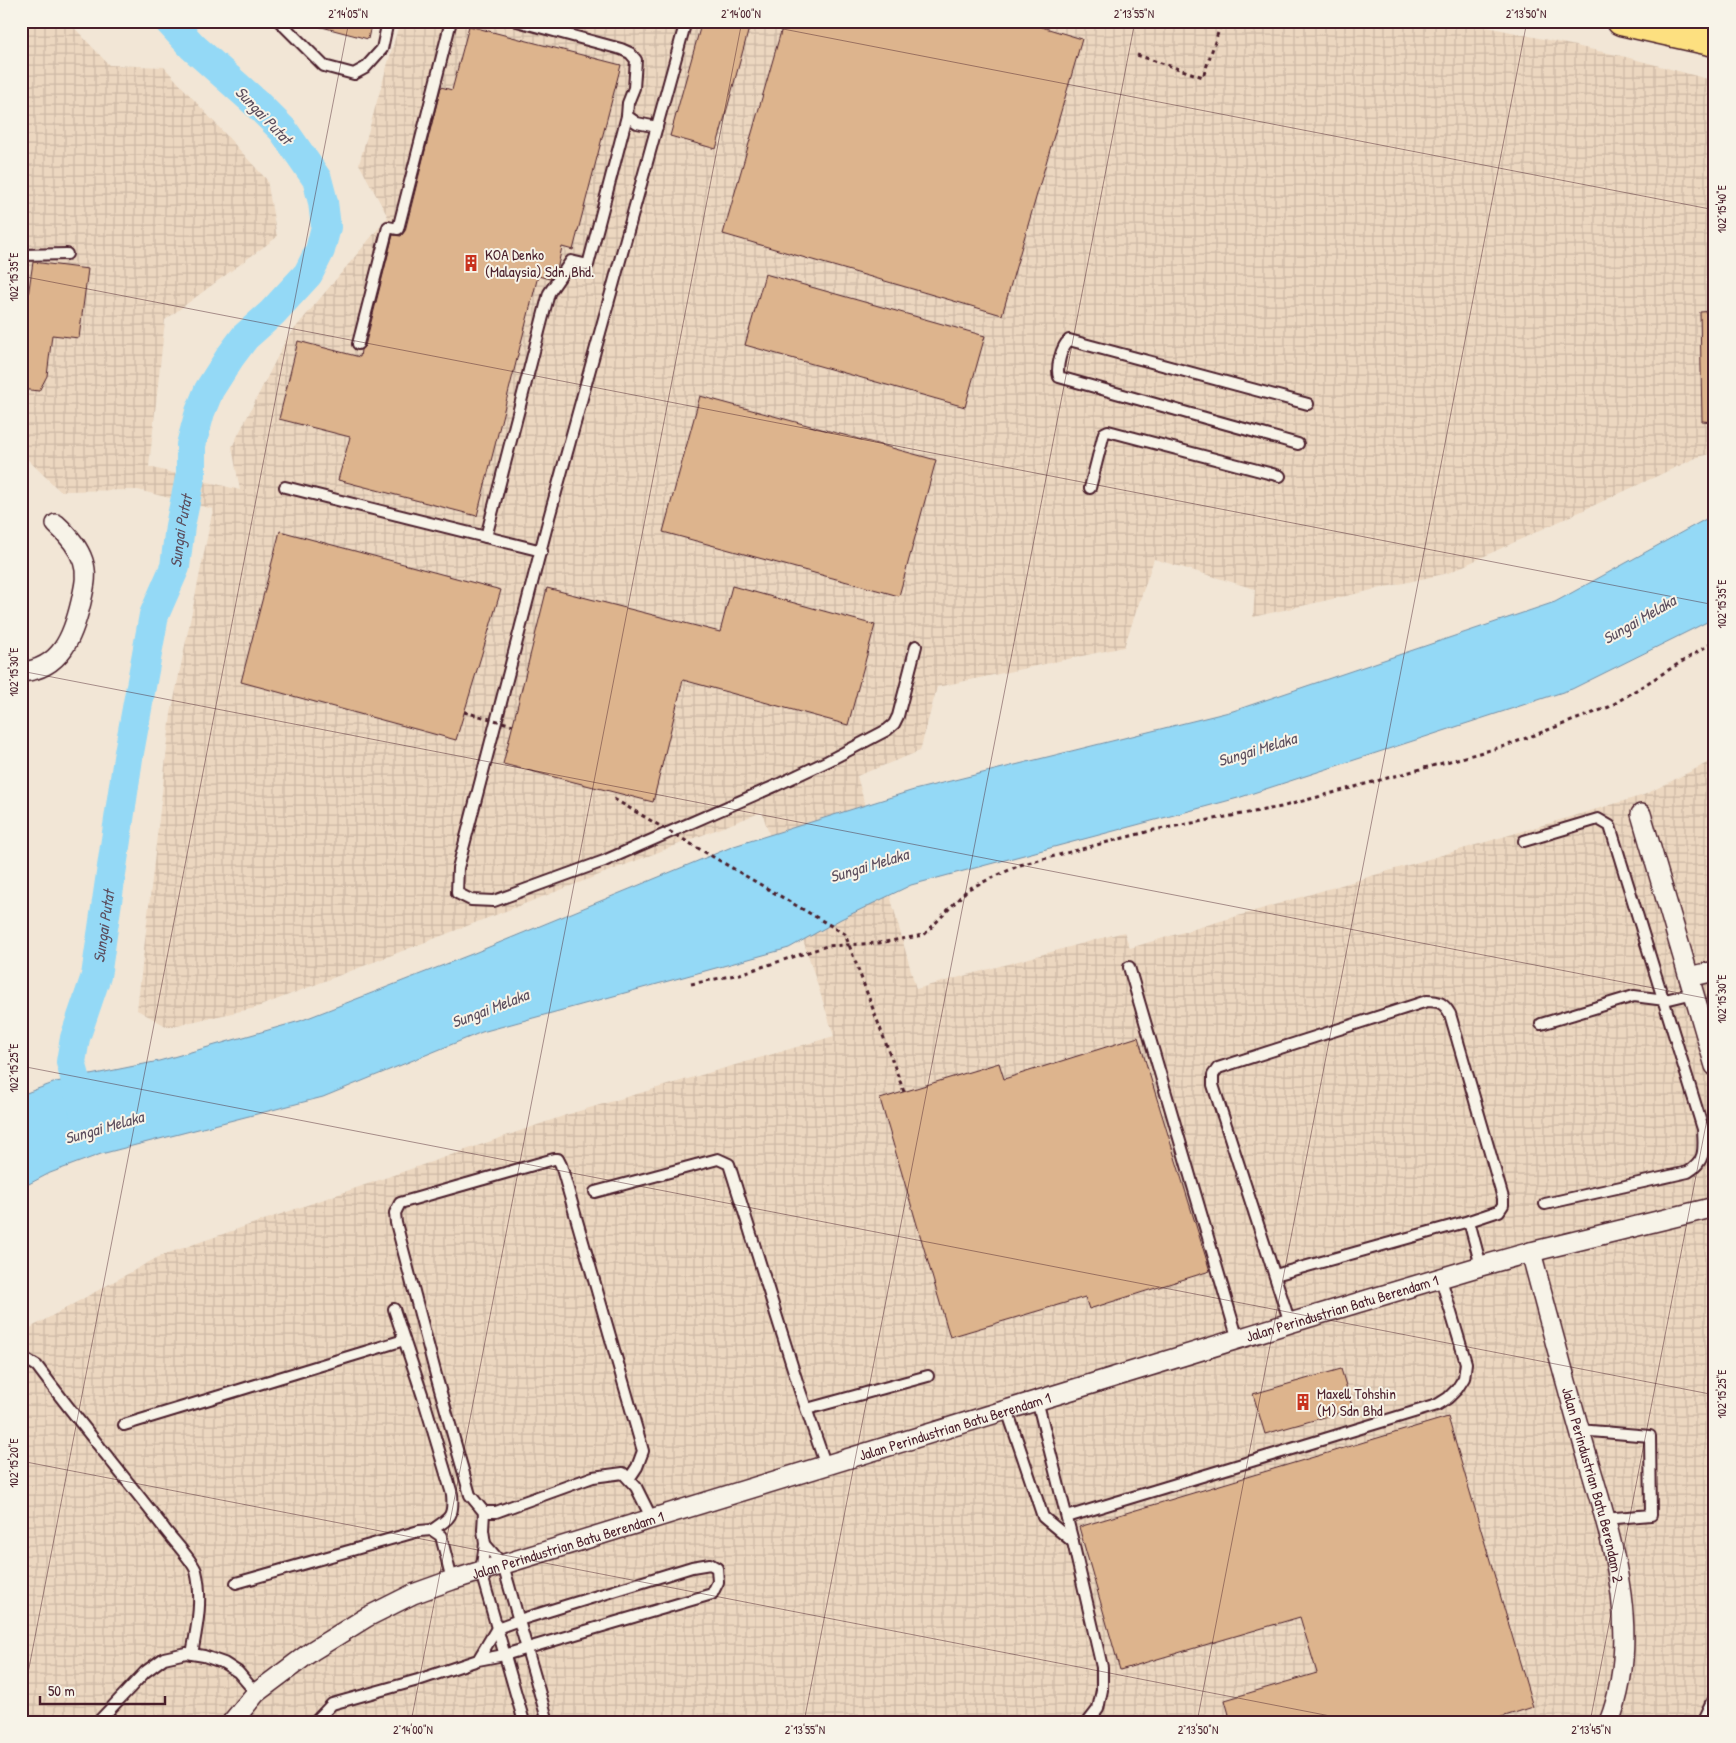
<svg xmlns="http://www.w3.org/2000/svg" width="1736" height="1743" font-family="'Patrick Hand',sans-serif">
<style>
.industrial{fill:url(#industrial-grid)}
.water{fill:#94d9f6;stroke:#768fa5}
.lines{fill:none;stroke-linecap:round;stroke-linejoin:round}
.river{stroke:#94d9f6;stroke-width:30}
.building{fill:#ddb48d;stroke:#4a1f2b}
.service-casing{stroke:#4a1f2b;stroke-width:14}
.minor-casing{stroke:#4a1f2b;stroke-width:22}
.primary-casing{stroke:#4a1f2b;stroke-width:31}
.path{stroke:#4a1f2b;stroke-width:3;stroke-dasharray:4 4;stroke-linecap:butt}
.service{stroke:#f7f3e8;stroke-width:10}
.minor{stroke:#f7f3e8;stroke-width:19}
.primary{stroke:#fde080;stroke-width:28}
.path-bridge{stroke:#4a1f2b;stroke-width:3;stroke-dasharray:4 4;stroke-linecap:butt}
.ticks{fill:none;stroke:#4a1f2b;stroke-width:1;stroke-opacity:0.45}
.labels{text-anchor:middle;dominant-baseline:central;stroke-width:4;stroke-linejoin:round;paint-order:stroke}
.poi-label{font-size:15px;fill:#4a1f2b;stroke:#f7f3e8;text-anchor:start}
.street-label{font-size:15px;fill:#4a1f2b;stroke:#f7f3e8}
.water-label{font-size:16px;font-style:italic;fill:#5c4e5e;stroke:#f7f3e8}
.neatline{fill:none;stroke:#4a1f2b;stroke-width:2}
.ticks-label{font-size:12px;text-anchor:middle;fill:#4a1f2b}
</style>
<defs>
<pattern id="industrial-grid" width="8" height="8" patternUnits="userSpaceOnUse" patternTransform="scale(1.25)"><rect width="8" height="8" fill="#ecd7c0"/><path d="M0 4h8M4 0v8" fill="none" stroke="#ccb8a5"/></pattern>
</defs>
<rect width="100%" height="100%" fill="#f2e6d6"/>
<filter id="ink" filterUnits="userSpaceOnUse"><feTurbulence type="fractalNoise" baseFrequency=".02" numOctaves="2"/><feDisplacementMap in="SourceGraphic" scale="10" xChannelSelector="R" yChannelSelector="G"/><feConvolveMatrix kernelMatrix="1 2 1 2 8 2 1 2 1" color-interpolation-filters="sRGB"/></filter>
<g filter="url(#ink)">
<path class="industrial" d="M21 21H68L109 65 164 67 267 180 277 237 165 320 149 467 240 490 232 447 287 338 388 217 359 164 400 21H1460L1626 57 1715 81V453L1698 457 1448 573 1253 617 1255 589 1154 559 1124 647 937 687 920 751 857 776 916 989 1124 932 1130 948 1644 795 1715 759V1722H21V1333L160 1256 569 1114 834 1036 762 812 255 1008 168 1027 137 1010 171 714 213 509 138 490 60 491 21 453Z"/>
<path class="water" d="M1715 514V618L1572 689 1238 798 911 885 841 919 789 948 482 1032 323 1097 101 1154 50 1173 21 1188V1095L56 1082 159 1061 300 1021 472 954 734 846 914 790 1233 711 1555 602Z"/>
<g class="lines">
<path class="river" id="s1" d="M86 1118 71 1062 75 1038 96 976 128 758 154 615 175 567 180 526 191 473V445L200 412 209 390 230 357 245 337 272 313 308 274 320 250 326 227 323 202 317 179 283 130 256 103 193 47 169 21"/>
</g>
<g class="building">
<path d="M319 21H372L368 39 318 26Z"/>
<path d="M702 21H751L716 149 670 136Z"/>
<path d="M784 21H1022L1082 39 1002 315 723 234Z"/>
<path d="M469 26 621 65 573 250 562 247 557 270 550 279 538 276 477 516 338 480 350 437 279 419 298 341 360 357 361 350 365 346 393 235 401 236 405 231 441 87 452 90Z"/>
<path d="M33 262 88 269 79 338 52 335 47 376 39 391 21 389V343Z"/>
<path d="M765 274 985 336 965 407 745 345Z"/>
<path d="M1715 311V422L1702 421 1700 312Z"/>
<path d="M700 396 936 460 899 596 663 532Z"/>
<path d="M280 531 501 590 456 740 241 682Z"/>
<path d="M732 586 875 625 848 725 683 680 653 802 503 764 547 588 720 632Z"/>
<path d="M1138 1037 1210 1271 1089 1309 1085 1297 950 1337 880 1099 999 1063 1004 1079Z"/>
<path d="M1341 1369 1353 1409 1265 1434 1253 1394Z"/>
<path d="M1448 1417 1533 1707 1486 1722H1231L1225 1700 1317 1673 1300 1617 1120 1670 1079 1527Z"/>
</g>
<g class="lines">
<g class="service-casing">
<g id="service">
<path d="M279 21 324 66 354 74 365 68 382 49 388 21"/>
<path d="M517 21 621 49 630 53 636 60 634 88 628 103 627 116 637 123 657 127"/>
<path d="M686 21 550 514 458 868 457 893 471 900 494 901 604 861 775 786 828 761 887 730 894 724 898 716 916 646"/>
<path d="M21 255 67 254"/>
<path d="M358 344 388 227 398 229 451 21"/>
<path d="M1298 444 1059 377C1056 368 1061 347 1069 340L1308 404"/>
<path d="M285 487 542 551"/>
<path d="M1090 488 1104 433 1108 431 1280 476"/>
<path d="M486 537 549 293 571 261 588 265 627 116"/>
<path d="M1524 841 1598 819 1610 826 1703 1129C1704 1149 1706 1161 1688 1172L1545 1204"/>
<path d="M1129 967 1238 1340"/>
<path d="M1541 1024 1634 996 1665 1000 1694 993"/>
<path d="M595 1192 718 1159 729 1164 800 1391 826 1466"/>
<path d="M1275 1275 1469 1221"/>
<path d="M394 1309 423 1397 452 1494C454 1517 450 1518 432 1530"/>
<path d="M1290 1323 1213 1085V1075L1218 1068 1427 1001C1439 1001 1444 1003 1450 1014L1503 1198V1205L1499 1211 1469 1221 1481 1266"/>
<path d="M21 1363 27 1360 37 1366C78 1421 122 1474 164 1528 171 1538 193 1561 196 1571 203 1599 197 1627 192 1654"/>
<path d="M1037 1400 1073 1542 1102 1667V1690L1098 1709 1088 1722"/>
<path d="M807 1409 928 1376"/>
<path d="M1007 1410 1043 1517 1073 1542"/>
<path d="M124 1425 404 1340"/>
<path d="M1579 1430 1650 1436 1651 1515 1604 1519"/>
<path d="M629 1479 637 1467 643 1451 561 1165 558 1159H554L400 1203 395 1213 396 1223 437 1379 470 1495 484 1512H496L593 1477 623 1473 636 1487 652 1519"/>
<path d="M484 1512 483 1530 485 1544"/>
<path d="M1067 1517 1437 1405 1448 1398 1457 1389 1464 1378 1466 1363 1441 1279"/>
<path d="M236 1583 419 1531 432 1530 441 1536 452 1580"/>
<path d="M98 1722 145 1672 164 1658 186 1653 204 1656 224 1663 238 1672 256 1693"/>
<path d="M315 1722 332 1704 418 1680 478 1660 504 1655 712 1594 718 1582 717 1568 710 1564 692 1567 519 1620 497 1628 478 1660"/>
<path d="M524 1722 481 1572 485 1544 503 1565 548 1722"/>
<path d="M1703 1722 1715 1697"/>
</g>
</g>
<g class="minor-casing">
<g id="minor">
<path d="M21 672C61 669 73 636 81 602 84 588 88 575 83 561 78 546 67 534 56 524"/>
<path d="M1641 814 1715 1066"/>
<path d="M1689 977 1715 971"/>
<path id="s2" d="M1531 1252C1547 1312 1563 1372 1580 1432 1606 1524 1646 1627 1609 1722"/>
<path id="s3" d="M232 1722 256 1693 312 1651 367 1617 413 1594 452 1580 1290 1323 1481 1266 1531 1252 1715 1207"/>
</g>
</g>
<g class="primary-casing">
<path id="primary" d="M1621 21 1715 42"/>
</g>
<g class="path">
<path d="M1137 55 1203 77 1222 21"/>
<path d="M691 984 740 974 827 946 879 943 924 935 968 889 1020 865 1154 830 1281 807 1505 746 1609 707 1715 641"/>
</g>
<use href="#service" class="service"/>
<use href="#minor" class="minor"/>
<use href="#primary" class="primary"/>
<g class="path-bridge">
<path d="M464 712 513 725"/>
<path d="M614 799 845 934 904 1092"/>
</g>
</g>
</g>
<path class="ticks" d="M742 21 1715 210M21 276 1715 605M21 671 1715 1000M21 1066 1715 1395M21 1461 1361 1722M21 1709 349 21M411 1722 742 21M804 1722 1135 21M1197 1722 1527 21M1590 1722 1715 1078"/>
<defs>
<g id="building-bare" transform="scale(1.35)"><path d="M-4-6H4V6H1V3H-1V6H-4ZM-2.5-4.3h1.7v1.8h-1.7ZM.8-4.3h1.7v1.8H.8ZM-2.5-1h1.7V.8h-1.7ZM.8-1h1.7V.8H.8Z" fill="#c8321e" stroke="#f7f3e8" stroke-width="2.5" paint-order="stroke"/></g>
</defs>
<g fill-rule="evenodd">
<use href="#building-bare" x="471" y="263"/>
<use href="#building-bare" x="1303" y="1402"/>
</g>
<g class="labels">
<g class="poi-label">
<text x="485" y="254">KOA Denko<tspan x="485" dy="17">(Malaysia) Sdn. Bhd.</tspan></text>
<text x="1317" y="1393">Maxell Tohshin<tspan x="1317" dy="17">(M) Sdn Bhd</tspan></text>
</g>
<g class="street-label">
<text stroke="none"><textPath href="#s3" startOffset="1196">Jalan Perindustrian Batu Berendam 1</textPath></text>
<text stroke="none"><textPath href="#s3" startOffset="791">Jalan Perindustrian Batu Berendam 1</textPath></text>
<text stroke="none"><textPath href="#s2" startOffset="241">Jalan Perindustrian Batu Berendam 2</textPath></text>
<text stroke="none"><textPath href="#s3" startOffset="386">Jalan Perindustrian Batu Berendam 1</textPath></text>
</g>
<g class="water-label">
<text transform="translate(264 115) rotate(46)">Sungai Putat</text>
<text stroke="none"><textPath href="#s1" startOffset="602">Sungai Putat</textPath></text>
<text transform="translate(1639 619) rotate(-30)">Sungai Melaka</text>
<text transform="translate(1257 749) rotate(-17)">Sungai Melaka</text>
<text transform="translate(869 865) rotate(-17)">Sungai Melaka</text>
<text stroke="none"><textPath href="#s1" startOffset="198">Sungai Putat</textPath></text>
<text transform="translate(490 1008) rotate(-21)">Sungai Melaka</text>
<text transform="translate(104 1127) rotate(-16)">Sungai Melaka</text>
</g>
</g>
<rect width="1736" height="1743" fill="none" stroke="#f7f3e8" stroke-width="55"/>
<path d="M40 1696v8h125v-8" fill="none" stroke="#4a1f2b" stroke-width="2.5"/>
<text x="48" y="1696" font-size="15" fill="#4a1f2b" stroke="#f7f3e8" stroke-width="4" paint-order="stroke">50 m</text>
<rect x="28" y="28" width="1680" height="1688" class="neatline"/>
<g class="ticks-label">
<text x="348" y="18">2°14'05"N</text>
<text x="741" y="18">2°14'00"N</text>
<text x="1134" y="18">2°13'55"N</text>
<text x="1526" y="18">2°13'50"N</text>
<text transform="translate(1722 209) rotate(-90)" y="4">102°15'40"E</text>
<text transform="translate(14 277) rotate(-90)" y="4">102°15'35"E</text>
<text transform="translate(1722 604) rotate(-90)" y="4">102°15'35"E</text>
<text transform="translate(14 672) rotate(-90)" y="4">102°15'30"E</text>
<text transform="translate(1722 999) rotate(-90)" y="4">102°15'30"E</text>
<text transform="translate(14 1068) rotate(-90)" y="4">102°15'25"E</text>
<text transform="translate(1722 1394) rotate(-90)" y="4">102°15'25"E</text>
<text transform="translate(14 1463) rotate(-90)" y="4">102°15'20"E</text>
<text x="413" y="1734">2°14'00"N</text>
<text x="805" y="1734">2°13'55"N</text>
<text x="1198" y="1734">2°13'50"N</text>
<text x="1591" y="1734">2°13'45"N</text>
</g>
</svg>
